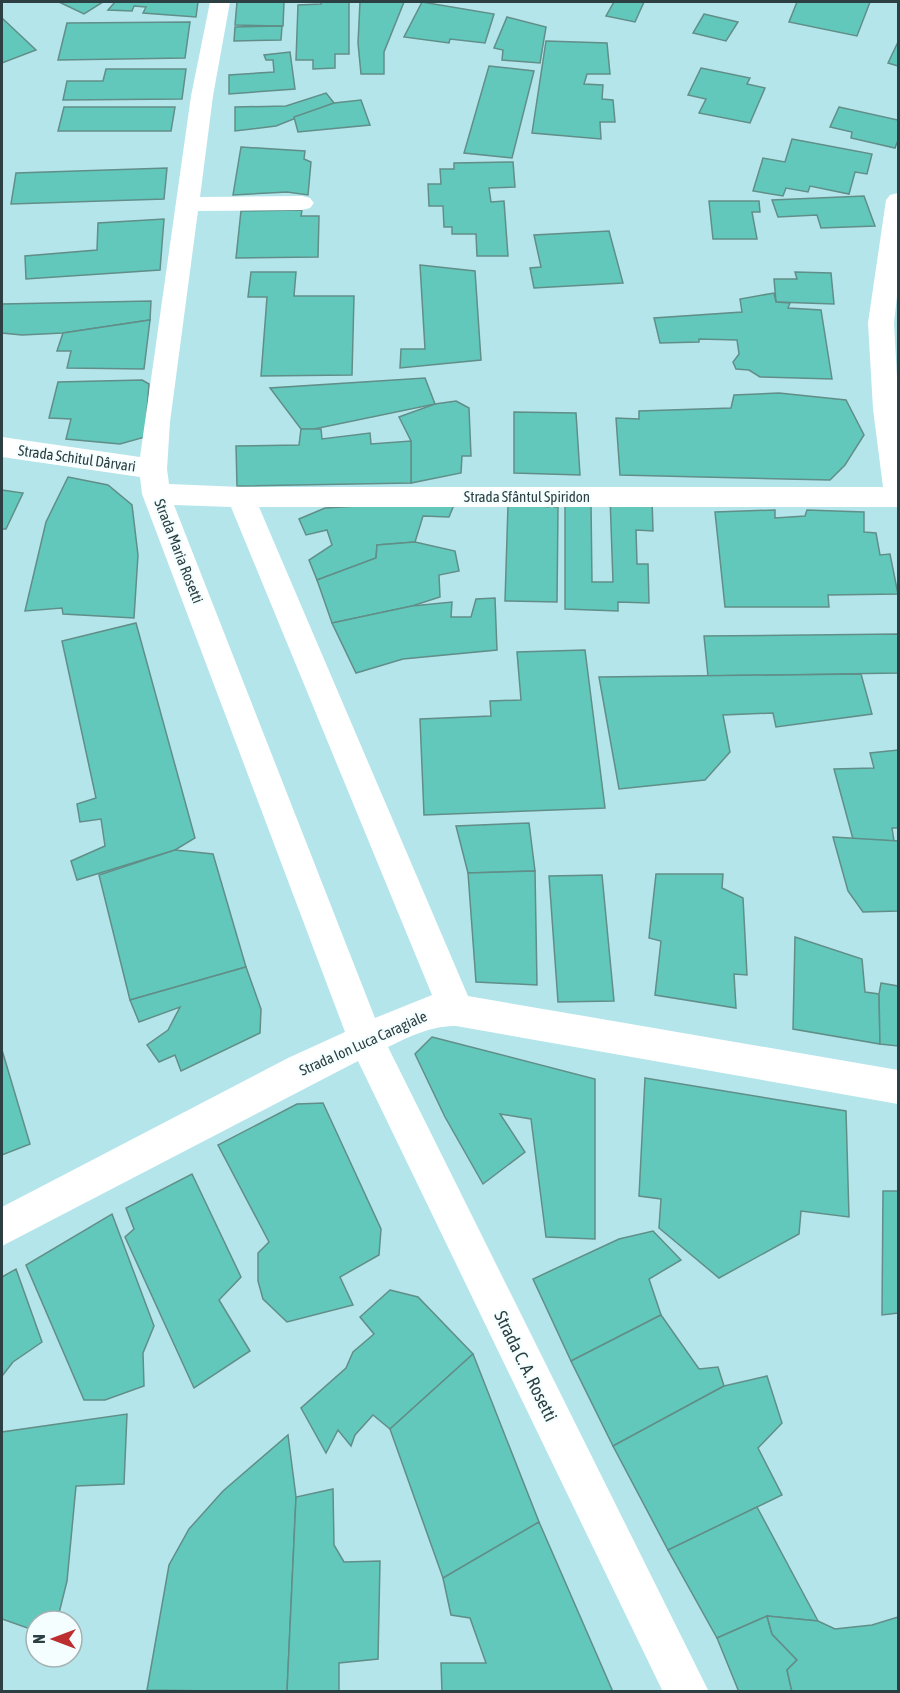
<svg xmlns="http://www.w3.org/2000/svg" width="900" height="1693" font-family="'Asap Condensed',sans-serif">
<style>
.building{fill:#62c8bc;stroke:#618e88;stroke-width:1.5}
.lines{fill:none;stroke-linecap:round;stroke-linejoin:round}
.minor{fill:#fff;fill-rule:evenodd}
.labels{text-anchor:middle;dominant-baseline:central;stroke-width:4.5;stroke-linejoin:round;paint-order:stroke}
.street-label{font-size:15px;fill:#2c3f42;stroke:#f4feff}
.near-street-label{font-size:18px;fill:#2c3f42;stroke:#f4feff}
</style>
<rect width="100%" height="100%" fill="#b4e5eb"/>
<g class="building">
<path d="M59 2H103L84 14Z"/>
<path d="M115 2H198L196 17 143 13 146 7 134 6 132 11 108 10Z"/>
<path d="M237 2H284L283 26 235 25Z"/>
<path d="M321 2H349V54H335V68L313 69V60H296L298 5 321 4Z"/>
<path d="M360 2H404L384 52V74H361L358 43Z"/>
<path d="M422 2 494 14 485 43 450 39 449 43 404 37Z"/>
<path d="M614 2H644L635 22 606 16Z"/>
<path d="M797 2H870L857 36 789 22Z"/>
<path d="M704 14 738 22 726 41 693 33Z"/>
<path d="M507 17 546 27 540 63 502 60 503 50 494 48Z"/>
<path d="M2 18 36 50 2 63Z"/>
<path d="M190 22 185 58 58 60 67 23Z"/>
<path d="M282 26 281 40 234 41 235 27Z"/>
<path d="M546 41 607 43 610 74H587L584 84 603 85 602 99 613 100 615 122H600L601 139 532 133Z"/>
<path d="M898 42V66L888 63Z"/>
<path d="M290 52 295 89 229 94V75L274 72 273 60H266L264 55Z"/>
<path d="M489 66 534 71 512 158 464 153Z"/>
<path d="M701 68 750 78 747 84 765 88 750 123 699 113 706 99 688 95Z"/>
<path d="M106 69H186L182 99 63 100 67 81H103Z"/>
<path d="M326 93 334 103 276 126 235 131V107L286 106Z"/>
<path d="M361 100 370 125 298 132 294 117 334 103Z"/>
<path d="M64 107H175L171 131H58Z"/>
<path d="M839 107 898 120V140L895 148 851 138 852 132 830 127Z"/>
<path d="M792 139 872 154 867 174 855 172 849 194 810 186 808 192 786 188 783 196 753 191 763 158 785 162Z"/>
<path d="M241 147 305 151 304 159 311 162 308 195 287 192 233 195Z"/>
<path d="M513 162 515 187 489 188 491 202 504 201 508 256H477L476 234H452V227H444L443 206H429L428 184H441L440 169H454V163Z"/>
<path d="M167 168 164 199 11 204 16 173Z"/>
<path d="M864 196 875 226 821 228 817 215 778 217 772 200Z"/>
<path d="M709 201H759L760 212H752L757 239H713Z"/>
<path d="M302 210 301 216H319L318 257 236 258 241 211Z"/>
<path d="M164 219 160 270 26 279 25 256 97 250 98 223Z"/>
<path d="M609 231 623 283 534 288 530 268 541 267 534 235Z"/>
<path d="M420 265 475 271 481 360 400 368 401 349H425Z"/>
<path d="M251 272H296L294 296H354L352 375 261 376 267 297H248Z"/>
<path d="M795 272 831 273 834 304 776 302 774 279H797Z"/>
<path d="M774 293 776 302 790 303 788 308 821 310 832 379 760 377 749 370 736 369 733 362 739 354 737 340 699 339V342L660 343 654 318 742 312 740 299Z"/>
<path d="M151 301 150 320 63 333 22 335 2 333V304Z"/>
<path d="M150 320 144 369 67 368 71 351H57L63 333Z"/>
<path d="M425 378 435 404 314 429H301L270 388Z"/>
<path d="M142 380 149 384 145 437 120 444 66 439 71 419 49 418 58 382Z"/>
<path d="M779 393 846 400 864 435 845 465 830 480 620 475 616 418 639 419V411L731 408 734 395Z"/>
<path d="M456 401 469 408 471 456H462L461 473 411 483V441L399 417 435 404Z"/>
<path d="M514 412 576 413 580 475 514 473Z"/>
<path d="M301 429H321L322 439 370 433 371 444 411 441V483L237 486 236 446 299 445Z"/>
<path d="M68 477 108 485 132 505 138 555 134 618 63 614 62 608 25 611 46 522Z"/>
<path d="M2 490 23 493 6 529H2Z"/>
<path d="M610 497 652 499 653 531 636 530 637 564H648L649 603 618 602V611L565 609V502L591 503 592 582H613Z"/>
<path d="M456 500 449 517 423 516 415 542 377 545 376 558 317 580 309 560 332 545 327 530 306 535 299 519 325 508Z"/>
<path d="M508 505 558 507 557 602 505 601Z"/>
<path d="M775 510V518L805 516 807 510 864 512V532L876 533 880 555 890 554 898 594 828 595 829 607H725L715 512Z"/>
<path d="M415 542 455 551 459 571 439 575 440 597 412 606 332 623 317 580 376 558 377 545Z"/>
<path d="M495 598 497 650 403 659 356 673 332 623 412 606 452 602 451 617H471L476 599Z"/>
<path d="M136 623 195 838 175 850 77 880 71 861 105 846 101 819 80 822 77 804 96 798 62 641Z"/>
<path d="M898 634V673L708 676 704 636Z"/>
<path d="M585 650 605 808 424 815 420 719 491 716 490 701 521 700 517 652Z"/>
<path d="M861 674 872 714 776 727 773 713 723 715 730 752 705 780 619 789 599 677Z"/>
<path d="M898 750V828H892L894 841 853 839 834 769 874 768 870 753Z"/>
<path d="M529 823 535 871 468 873 456 826Z"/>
<path d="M833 837 898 841V911L863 912 848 891Z"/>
<path d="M175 850 213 854 246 967 130 1000 99 875Z"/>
<path d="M535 871 537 985 476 982 468 873Z"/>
<path d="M656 874H723L722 888 743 898 747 975 734 974 736 1008 655 995 661 941 649 938Z"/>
<path d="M602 875 614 1001 558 1002 549 876Z"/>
<path d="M795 937 862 959 865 992 879 994 880 1044 793 1029Z"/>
<path d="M246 967 261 1009 260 1033 181 1071 175 1055 159 1062 147 1045 168 1030 180 1007 139 1022 130 1000Z"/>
<path d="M881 983 898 986V1046L880 1044 879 994Z"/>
<path d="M432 1037 595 1079V1239L546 1237 531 1119 500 1114 525 1152 483 1184 445 1117 415 1054Z"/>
<path d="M2 1050 30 1144 2 1155Z"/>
<path d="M645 1078 846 1111 849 1217 801 1211 799 1234 719 1278 659 1228 661 1199 639 1196Z"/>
<path d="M323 1103 381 1229 379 1255 340 1277 353 1305 287 1322 263 1299 258 1281V1253L269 1242 218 1145 297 1104Z"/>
<path d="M192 1174 241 1277 219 1300 250 1351 194 1388 125 1237 134 1229 126 1208Z"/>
<path d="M883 1191H898V1313L882 1315Z"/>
<path d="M112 1214 154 1326 143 1353 144 1386 105 1400H84L26 1265Z"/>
<path d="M653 1231 681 1260 649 1279 661 1315 571 1361 533 1279 619 1239Z"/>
<path d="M16 1269 42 1342 13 1362 2 1376V1277Z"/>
<path d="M390 1290 418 1297 473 1354 390 1429 373 1415 355 1435 351 1446 338 1430 326 1453 301 1408 346 1368 353 1352 374 1334 360 1317Z"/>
<path d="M661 1315 699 1369 718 1367 724 1386 613 1446 571 1361Z"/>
<path d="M473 1354 539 1522 443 1578 390 1429Z"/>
<path d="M767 1376 782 1423 758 1448 782 1495 668 1550 613 1446 724 1386Z"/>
<path d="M127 1414 124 1484 76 1486 67 1581 57 1621H36V1631L2 1619V1432Z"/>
<path d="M288 1435 296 1497 287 1692 147 1690 169 1565 189 1529 223 1491Z"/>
<path d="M333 1489 334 1545 344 1562 380 1561 378 1659 339 1663V1692H287L296 1497Z"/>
<path d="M757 1507 818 1621 767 1616 717 1638 668 1550Z"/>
<path d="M539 1522 613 1692H442L441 1663H486L470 1618 451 1615 443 1578Z"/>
<path d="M767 1616 772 1634 797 1660 787 1670 792 1692H739L717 1638Z"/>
<path d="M767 1616 818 1621 835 1629 872 1625 898 1617V1692H792L787 1670 797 1660 772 1634Z"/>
</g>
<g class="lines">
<path class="minor" d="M210 2H230L213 96 200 197 302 196 310 198 314 203 310 208 302 210 198 211 170 422 167 469 169 484 241 487H883L873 409 868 323 886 200 890 195 898 193V287L894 323 898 396V507H259L468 996 898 1070V1104L456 1026C430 1026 411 1036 388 1047L709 1692H663L358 1061 2 1246V1207L288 1058 345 1032 142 494 140 477 2 457V437L140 457 191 96ZM174 505 231 507 432 995 375 1018Z"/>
</g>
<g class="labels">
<g class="street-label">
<text transform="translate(77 458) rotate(8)">Strada Schitul Dârvari</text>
<text x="527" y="496">Strada Sfântul Spiridon</text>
<text transform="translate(179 551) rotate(69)">Strada Maria Rosetti</text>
<text transform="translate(363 1043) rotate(-24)">Strada Ion Luca Caragiale</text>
</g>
<g class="near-street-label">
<text transform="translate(526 1366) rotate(64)">Strada C. A. Rosetti</text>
</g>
</g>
<rect width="900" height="1693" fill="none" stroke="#2c3f42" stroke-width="6"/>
<g transform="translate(54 1639) rotate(270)"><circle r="28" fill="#f4feff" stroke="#a4b2b3" stroke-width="1.5"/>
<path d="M0-4.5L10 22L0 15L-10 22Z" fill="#bd2e30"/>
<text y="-9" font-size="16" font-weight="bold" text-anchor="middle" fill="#2c3f42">N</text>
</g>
</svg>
